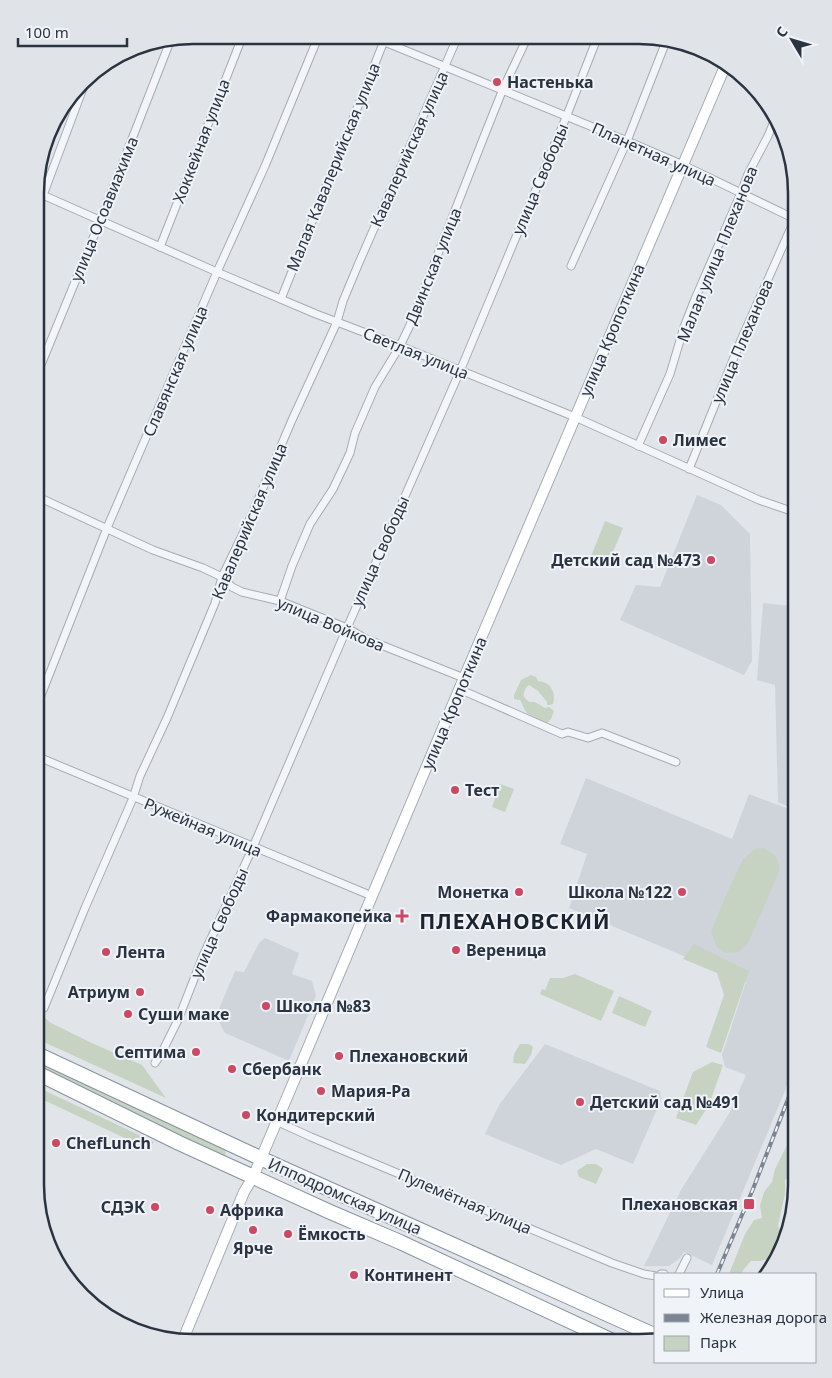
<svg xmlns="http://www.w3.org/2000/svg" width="832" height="1378" font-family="'Noto Sans',sans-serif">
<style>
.built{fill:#cfd4db}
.green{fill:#c7d3c2}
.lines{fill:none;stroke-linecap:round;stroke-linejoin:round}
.street-casing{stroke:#a6acb3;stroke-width:9}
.secondary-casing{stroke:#a6acb3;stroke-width:12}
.highway-casing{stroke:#8893a0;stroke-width:16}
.street{stroke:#f4f5f8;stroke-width:7}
.secondary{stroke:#fff;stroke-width:10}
.highway{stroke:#fff;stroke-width:14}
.rail-casing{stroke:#7b8593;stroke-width:4}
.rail{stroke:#f0f3f7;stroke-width:2;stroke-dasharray:5.5;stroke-linecap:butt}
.poi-dot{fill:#cc4963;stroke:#f0f3f7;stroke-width:2}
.labels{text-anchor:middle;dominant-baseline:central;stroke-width:4;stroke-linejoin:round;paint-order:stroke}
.poi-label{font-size:16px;font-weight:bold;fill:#2a3341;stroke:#f0f3f7;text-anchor:start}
.street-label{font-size:16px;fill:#2a3341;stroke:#f0f3f7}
.district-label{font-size:21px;font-weight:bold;letter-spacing:1px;fill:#1c2431;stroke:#f0f3f7}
.rim{fill:none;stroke:#2a3341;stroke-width:2.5}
</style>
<rect width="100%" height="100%" fill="#e1e5e9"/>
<g class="built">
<path d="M697 495 721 505 750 534 752 661 744 675 620 620 636 585 660 587Z"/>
<path d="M797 591V811L778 802 775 685 757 680 763 603 791 606Z"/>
<path d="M586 778 732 839 749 794 797 812V1053L785 1091 712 1265 684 1252 680 1258 669 1266H644L681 1190 730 1112 746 1075 725 1067 722 1055 746 982 569 908 587 854 560 844Z"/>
<path d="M265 938 299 953 292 974 312 981 316 996 289 1061 225 1033 216 1016 235 971 244 972 259 943Z"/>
<path d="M545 1044 660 1091 661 1100 633 1164 596 1149 561 1165 485 1134 499 1105Z"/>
</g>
<g class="green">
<path d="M605 521 623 528 607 566 590 559Z"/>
<path d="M531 675 536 677 538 681C551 682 556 692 553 704L550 705H547V702L543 697 538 691 529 685C525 688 523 693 524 697L529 702H535L545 708 549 707 554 711 551 719 547 723H544C539 718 531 717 526 712 523 708 523 704 520 700L514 699V695L521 680Z"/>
<path d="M500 784 514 789 505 812 492 807Z"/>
<path d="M763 848C775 854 778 855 780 870L748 943 739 952 725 953 716 946 711 931 727 893 743 859 755 849Z"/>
<path d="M694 944 749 971 721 1053 706 1047 724 995 717 973 683 959Z"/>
<path d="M575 974 614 991 601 1021 540 994 542 989 545 990 550 978H563Z"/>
<path d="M619 996 652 1011 645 1027 612 1013Z"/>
<path d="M35 1012 42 1015 51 1023 94 1044 142 1065 166 1098 35 1038Z"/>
<path d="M520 1044H529L533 1047 531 1055 525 1064 513 1063 514 1054Z"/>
<path d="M35 1060 225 1150 226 1153 225 1156 221 1158 35 1069Z"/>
<path d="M712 1062 723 1065 709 1105 696 1125 676 1118 693 1072Z"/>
<path d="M35 1086 154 1142 148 1149 35 1096Z"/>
<path d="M797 1120V1177L793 1175 785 1180V1194L778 1226 782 1233 787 1236 784 1248 779 1250 774 1258 760 1261H751L743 1270 742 1274H729L745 1234 754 1220 762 1218 760 1206 764 1192 772 1182 775 1169 788 1143Z"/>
<path d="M587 1164H596L603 1169 596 1184 579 1177 577 1171Z"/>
</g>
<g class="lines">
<g class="street-casing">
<g id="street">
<path d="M370 36 627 141 683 165 797 220"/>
<path d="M36 192 217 272 316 314 400 346 575 417 759 500 797 513"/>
<path d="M36 214 88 75"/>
<path d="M160 247 243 35"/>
<path d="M571 266 627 141 667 39"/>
<path d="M281 299 386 36"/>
<path d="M36 377 100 221 171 39"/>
<path d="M638 446 670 374 684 327 695 299 741 193 748 174 768 136 775 119"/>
<path d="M689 469 741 340 797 214"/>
<path d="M36 496 153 550 203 568 222 577 232 587 242 592 280 601 347 628 366 639 464 678"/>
<path d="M280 601 292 566 310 524 333 489 350 453 355 433 375 387 400 346 410 325 485 134 503 89 528 36"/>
<path d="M459 689 562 734 568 732 588 738 602 733 676 762"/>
<path d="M36 708 107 528 217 272 265 166 319 35"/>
<path d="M36 756 372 896"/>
<path d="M44 1008 85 908 133 798 140 776 167 718 215 603 222 577 248 523 292 420 337 322 343 301 358 265 458 36"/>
<path d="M155 1063 162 1052 178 1020 203 956 253 847 347 628 460 371 567 115 598 36"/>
<path d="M276 1121 311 1137 612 1263 644 1274 656 1276"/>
<path d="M661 1274H664"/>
<path d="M679 1274 687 1258"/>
</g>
</g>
<g class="secondary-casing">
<path id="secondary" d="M182 1342 244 1192 253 1177 291 1088 464 678 726 64"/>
</g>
<g class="highway-casing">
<g id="highway">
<path d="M35 1053 260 1158 656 1336"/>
<path d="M35 1072 179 1143 328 1211 400 1242 617 1343"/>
</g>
</g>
<use href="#street" class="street"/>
<use href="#secondary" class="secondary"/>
<use href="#highway" class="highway"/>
<g class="rail-casing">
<path id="rail" d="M717 1274 753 1189 797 1076"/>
</g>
<use href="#rail" class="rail"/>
</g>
<g class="poi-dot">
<circle cx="497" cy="82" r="5"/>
<circle cx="663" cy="440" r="5"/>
<circle cx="711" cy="560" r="5"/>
<circle cx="455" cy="790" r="5"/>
<circle cx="519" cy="892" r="5"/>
<circle cx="682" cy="892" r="5"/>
<path d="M399.5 908.5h5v5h5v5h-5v5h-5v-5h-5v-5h5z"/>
<circle cx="456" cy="950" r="5"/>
<circle cx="106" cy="952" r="5"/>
<circle cx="140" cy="992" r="5"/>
<circle cx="266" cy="1006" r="5"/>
<circle cx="128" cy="1014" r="5"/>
<circle cx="196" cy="1052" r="5"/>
<circle cx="339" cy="1056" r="5"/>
<circle cx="232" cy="1069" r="5"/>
<circle cx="321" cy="1091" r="5"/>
<circle cx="580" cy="1102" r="5"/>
<circle cx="246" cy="1115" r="5"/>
<circle cx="56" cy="1143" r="5"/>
<rect x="743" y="1198" width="12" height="12" rx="2.5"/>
<circle cx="155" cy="1207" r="5"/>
<circle cx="210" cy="1210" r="5"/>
<circle cx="253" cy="1230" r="5"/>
<circle cx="288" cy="1234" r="5"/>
<circle cx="354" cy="1275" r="5"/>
</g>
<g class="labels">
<g class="poi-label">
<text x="507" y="82">Настенька</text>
<text x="673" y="440">Лимес</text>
<text x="701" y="560" text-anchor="end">Детский сад №473</text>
<text x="465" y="790">Тест</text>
<text x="509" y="892" text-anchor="end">Монетка</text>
<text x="672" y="892" text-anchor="end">Школа №122</text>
<text x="392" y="916" text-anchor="end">Фармакопейка</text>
<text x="466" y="950">Вереница</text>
<text x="116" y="952">Лента</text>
<text x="130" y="992" text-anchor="end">Атриум</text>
<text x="276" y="1006">Школа №83</text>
<text x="138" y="1014">Суши маке</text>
<text x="186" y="1052" text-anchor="end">Септима</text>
<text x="349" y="1056">Плехановский</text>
<text x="242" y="1069">Сбербанк</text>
<text x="331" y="1091">Мария-Ра</text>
<text x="590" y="1102">Детский сад №491</text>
<text x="256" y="1115">Кондитерский</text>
<text x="66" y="1143">ChefLunch</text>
<text x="738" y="1204" text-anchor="end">Плехановская</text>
<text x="145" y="1207" text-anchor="end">СДЭК</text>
<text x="220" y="1210">Африка</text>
<text x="298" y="1234">Ёмкость</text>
<text x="253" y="1248" text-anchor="middle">Ярче</text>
<text x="364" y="1275">Континент</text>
</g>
<g class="street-label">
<text transform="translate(201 141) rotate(-69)">Хоккейная улица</text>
<text transform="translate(409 149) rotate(-66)">Кавалерийская улица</text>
<text transform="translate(654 154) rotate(24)">Планетная улица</text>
<text transform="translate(333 167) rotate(-68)">Малая Кавалерийская улица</text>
<text transform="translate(540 179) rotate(-67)">улица Свободы</text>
<text transform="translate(104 209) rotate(-68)">улица Осоавиахима</text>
<text transform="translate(717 254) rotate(-68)">Малая улица Плеханова</text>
<text transform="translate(433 266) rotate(-68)">Двинская улица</text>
<text transform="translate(612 330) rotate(-67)">улица Кропоткина</text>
<text transform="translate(742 341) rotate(-67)">улица Плеханова</text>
<text transform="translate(416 353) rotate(22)">Светлая улица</text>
<text transform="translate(175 371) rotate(-67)">Славянская улица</text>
<text transform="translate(249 521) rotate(-67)">Кавалерийская улица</text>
<text transform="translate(380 551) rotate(-66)">улица Свободы</text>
<text transform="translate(331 624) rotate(23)">улица Войкова</text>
<text transform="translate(454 703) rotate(-67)">улица Кропоткина</text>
<text transform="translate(203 827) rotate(23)">Ружейная улица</text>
<text transform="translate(219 923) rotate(-66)">улица Свободы</text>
<text transform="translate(345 1196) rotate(24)">Ипподромская улица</text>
<text transform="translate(465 1201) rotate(23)">Пулемётная улица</text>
</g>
<g class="district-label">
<text x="515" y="921">ПЛЕХАНОВСКИЙ</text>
</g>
</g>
<path d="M0 0H832V1378H0ZM193 44H639A149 149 0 0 1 788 193V1185A149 149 0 0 1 639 1334H193A149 149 0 0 1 44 1185V193A149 149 0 0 1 193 44Z" fill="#e0e4e8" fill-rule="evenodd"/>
<path class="rim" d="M193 44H639A149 149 0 0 1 788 193V1185A149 149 0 0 1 639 1334H193A149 149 0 0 1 44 1185V193A149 149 0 0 1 193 44Z"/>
<rect x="654" y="1273" width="162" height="90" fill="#f0f3f7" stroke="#a1a6ae"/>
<rect x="664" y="1289" width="25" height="8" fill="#ffffff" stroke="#a1a6ae"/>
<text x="700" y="1298" font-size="15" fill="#2a3341">Улица</text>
<rect x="664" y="1314" width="25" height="8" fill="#7b8593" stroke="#a1a6ae"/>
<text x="700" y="1323" font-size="15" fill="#2a3341">Железная дорога</text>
<rect x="664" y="1336" width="25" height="15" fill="#c7d3c2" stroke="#a1a6ae"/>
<text x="700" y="1348" font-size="15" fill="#2a3341">Парк</text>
<g transform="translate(792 40) rotate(308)" stroke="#f0f3f7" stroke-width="4" paint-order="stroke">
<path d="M0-4L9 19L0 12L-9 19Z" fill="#2a3341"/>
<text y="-8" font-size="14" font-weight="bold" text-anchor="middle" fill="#2a3341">С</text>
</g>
<path d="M18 38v8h109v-8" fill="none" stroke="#2a3341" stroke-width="2.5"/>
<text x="25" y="38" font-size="15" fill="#2a3341" stroke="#f0f3f7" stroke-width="4" paint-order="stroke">100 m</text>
</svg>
